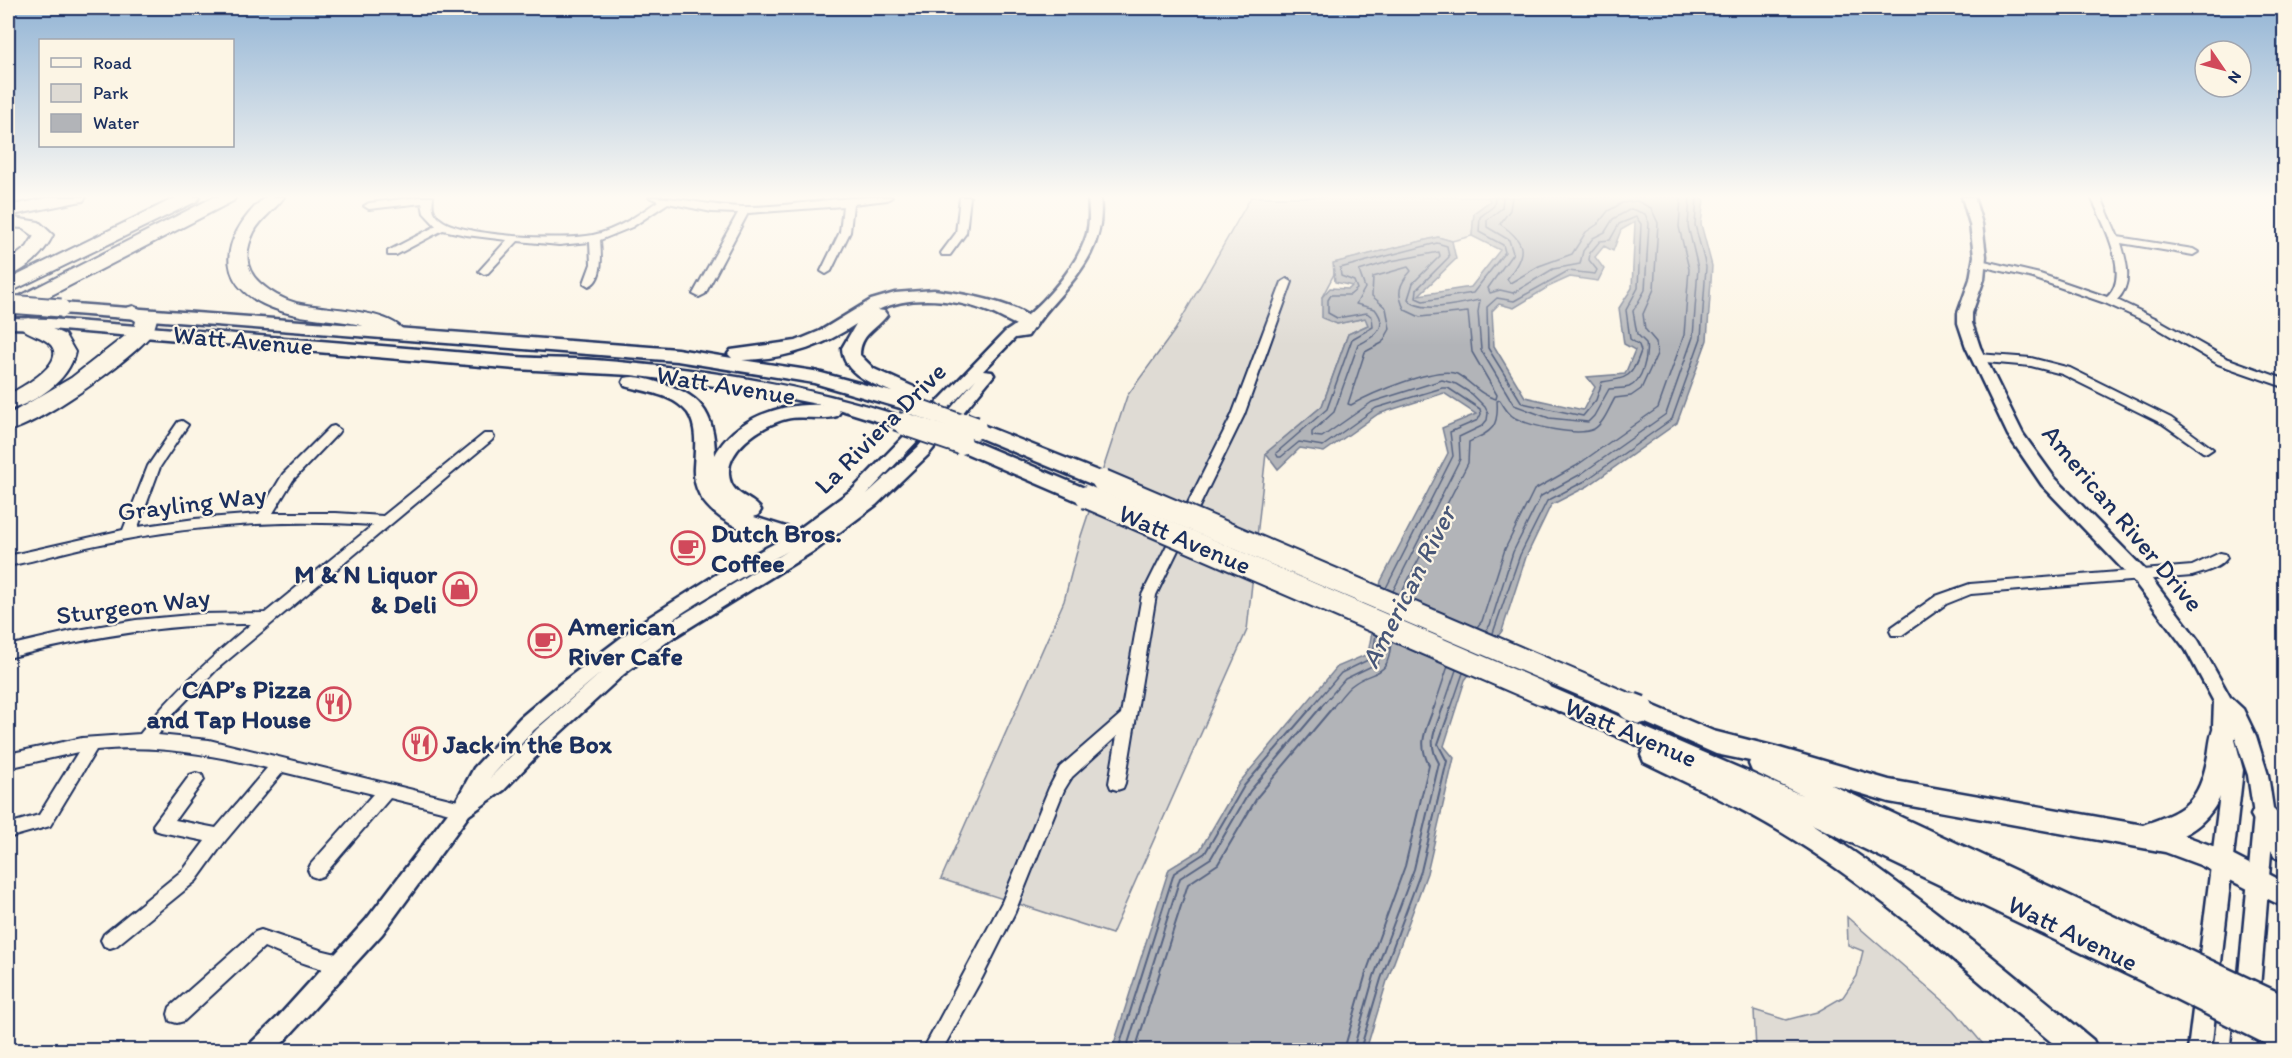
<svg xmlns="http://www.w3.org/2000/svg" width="2292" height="1058" font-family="Itim,sans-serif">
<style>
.green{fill:#dfdbd4;stroke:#7d8599;stroke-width:1.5}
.water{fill:#b2b4b8;stroke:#767f94;stroke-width:1.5;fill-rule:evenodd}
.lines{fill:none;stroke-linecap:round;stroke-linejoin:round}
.shore-far1{stroke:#576482;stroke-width:1.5}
.shore{stroke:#576482;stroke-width:2}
.minor-casing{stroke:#1b2f5e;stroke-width:4}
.tertiary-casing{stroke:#1b2f5e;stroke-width:5}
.primary-casing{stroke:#1b2f5e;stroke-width:5}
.motorway-casing{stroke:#1b2f5e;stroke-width:4}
.minor{fill:#fcf5e5;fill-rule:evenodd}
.tertiary{fill:#fcf5e5;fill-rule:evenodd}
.primary{fill:#fcf5e5;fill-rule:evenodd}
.motorway{fill:#fcf5e5;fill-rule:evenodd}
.primary-bridge-far2-casing{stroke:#1b2f5e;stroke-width:21;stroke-linecap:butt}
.primary-bridge-far1-casing{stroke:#1b2f5e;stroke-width:26;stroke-linecap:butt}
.primary-bridge-casing{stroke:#1b2f5e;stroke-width:32;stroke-linecap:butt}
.primary-bridge-far2{stroke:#fcf5e5;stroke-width:17}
.primary-bridge-far1{stroke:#fcf5e5;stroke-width:22}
.primary-bridge{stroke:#fcf5e5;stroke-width:27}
.labels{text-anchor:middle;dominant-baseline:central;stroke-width:4.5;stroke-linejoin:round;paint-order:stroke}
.street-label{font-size:26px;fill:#1b2f5e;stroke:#fcf5e5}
.poi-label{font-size:26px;font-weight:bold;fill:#1b2f5e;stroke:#fcf5e5;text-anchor:start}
.water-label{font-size:27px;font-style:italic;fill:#485779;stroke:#fcf5e5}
</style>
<rect width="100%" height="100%" fill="#fcf5e5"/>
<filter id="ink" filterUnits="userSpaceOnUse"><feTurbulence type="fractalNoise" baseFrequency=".0167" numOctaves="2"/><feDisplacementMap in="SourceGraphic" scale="12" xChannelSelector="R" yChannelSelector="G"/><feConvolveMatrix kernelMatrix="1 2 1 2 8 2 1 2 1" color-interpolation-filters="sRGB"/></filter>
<g filter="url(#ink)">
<g class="green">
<path d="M1251 197H1488L1490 201 1474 213 1472 236 1452 241 1438 237 1334 263V274L1322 297 1337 324 1366 318 1368 325 1348 334 1322 406 1266 453 1247 630 1112 934 941 879 1064 601 1081 536 1127 396 1175 330Z"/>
<path d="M1847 917 1954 1010 1988 1050H1756L1754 1010 1786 1020 1817 1012 1843 997 1857 976 1863 951 1848 945Z"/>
</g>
<path class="water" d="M1488 197H1700L1704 200 1701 224 1712 266 1707 340 1677 423 1588 486 1551 505 1526 557 1502 631 1465 680 1444 746 1454 758 1427 873 1387 981 1366 1050H1112L1169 869 1200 850 1239 783 1337 667 1368 654 1381 581 1448 453 1442 428 1476 414 1444 393 1378 414 1324 452 1300 448 1278 469 1266 453 1322 406 1348 334 1368 325 1365 318 1337 324 1322 318V297L1330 288 1349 289 1352 286 1335 282 1333 263 1438 237 1452 241 1456 259 1419 295 1471 287 1500 250 1472 236 1474 213 1490 201ZM1635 222 1632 288 1619 308 1624 344 1635 350 1625 374 1587 377 1595 387 1583 410 1525 397 1494 346 1492 311 1499 304 1514 308 1548 287 1570 277 1598 281 1604 269 1595 257 1604 246 1613 251 1621 230Z"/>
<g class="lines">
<g class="shore-far1">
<path d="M1636 217 1641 224 1638 288 1626 310 1630 339 1639 345 1641 351C1632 377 1629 378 1602 382L1596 400 1583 416 1522 403 1488 348 1487 307 1497 298 1514 301 1568 271 1595 274 1597 270 1589 260 1590 253 1600 241 1610 240 1619 224Z"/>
<path d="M1408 267 1411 271C1399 284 1396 294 1405 310L1420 317 1468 312 1472 352 1497 395 1496 399C1481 396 1470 381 1457 374 1437 365 1370 394 1351 405L1348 404 1365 352 1382 343 1390 329 1386 308 1372 296 1373 277Z"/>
<path d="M1386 588 1453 456 1450 432 1478 420 1481 414 1480 409 1448 388H1442L1376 408 1323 446 1299 442 1281 457H1278L1276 453 1327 409 1352 339 1373 327 1372 317 1367 313 1337 318 1328 313V300L1331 295H1350L1357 289 1354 281 1341 276 1340 268 1437 243 1447 246 1449 257 1417 289 1416 298 1423 301 1473 293 1505 252 1503 245 1479 232 1480 217 1494 206 1495 197"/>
<path d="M1393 591 1460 459 1459 437 1482 426 1487 420 1488 413 1485 407 1472 394 1456 384 1442 380 1372 402 1322 437 1312 436V432L1334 412 1358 345C1374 337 1390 328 1375 309L1356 304 1365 288 1359 271 1391 261 1439 252 1440 256 1413 283 1408 299C1420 315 1461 303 1480 300L1478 312 1481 350 1514 405 1549 418 1588 422 1594 416 1609 389C1615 388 1623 389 1629 387 1643 381 1648 356 1646 343L1637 334 1633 311 1645 290 1649 223 1645 214 1631 209 1613 219 1605 232 1593 238 1583 251 1580 264 1553 269 1513 293 1500 290 1490 293 1488 288 1513 253 1509 240 1487 227V220L1502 208 1503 197"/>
<path d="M1401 594 1468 463 1469 442C1492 431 1499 428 1497 401L1500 400C1504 407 1508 414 1515 418 1530 426 1578 437 1594 429 1604 423 1609 408 1615 398L1631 396 1641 389 1657 354 1656 342 1645 329 1643 314 1654 289 1658 223 1651 208 1637 201 1622 203 1608 211 1598 224 1586 232 1572 254 1539 266 1510 283 1507 279C1526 253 1528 243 1500 224L1510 210 1512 197"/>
<path d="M1477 627 1482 621 1505 549 1534 490 1576 466 1658 408 1684 335 1689 269 1679 227 1681 197"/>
<path d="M1486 630 1490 625 1513 552 1541 496 1581 474 1666 414 1693 337 1698 268 1688 226 1690 197"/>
<path d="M1493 633 1520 555 1547 501 1585 481 1672 419 1701 338 1706 267 1695 225 1697 197"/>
<path d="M1311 708 1341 673 1372 658 1376 635"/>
<path d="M1320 708 1345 679 1378 663 1383 638"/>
<path d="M1332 708C1338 701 1344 692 1351 686 1374 667 1388 682 1391 642"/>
<path d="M1434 708 1448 666"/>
<path d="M1443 708 1456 670"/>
<path d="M1451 708 1463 673"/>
</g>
<g class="shore">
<path d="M1118 1050 1174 873 1205 853 1244 786 1312 707"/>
<path d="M1126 1050 1180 878 1211 858 1250 791 1321 707"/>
<path d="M1135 1050 1188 884 1218 864 1258 796 1333 707"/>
<path d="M1344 1050 1366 973 1405 866 1429 765C1417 742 1426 730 1434 707"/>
<path d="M1353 1050 1374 976 1414 869 1439 763C1426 742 1436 728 1443 707"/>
<path d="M1360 1050 1381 979 1421 871 1447 761 1438 744 1451 707"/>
</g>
<g class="minor-casing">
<g id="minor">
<path d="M420 197H433C432 205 432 212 439 218 459 237 565 241 593 235 617 230 638 215 658 201L649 197C681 197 712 207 745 207 794 207 843 195 892 197L887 200 853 204 850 232 831 271 826 274 821 271 840 232 843 206 748 213 705 294 699 297 693 294 738 213 712 212 668 203 632 227 600 240C601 253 604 280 589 286L584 283 591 264 590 242 559 245 518 241 488 273 484 274 479 271 507 240 466 235 443 230 396 255H388V251L436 226 424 213 422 203 369 209 364 206 369 203Z"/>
<path d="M960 197H970L966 233 950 255H942L941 253 956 233Z"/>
<path d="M2091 197H2101L2118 237 2193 249 2198 252 2193 255 2121 243C2127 263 2133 284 2117 300L2155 318 2226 358 2284 379V387L2218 364 2147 322 2105 303 2033 278 1976 265 1975 263 1980 260 2040 274 2107 297C2132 276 2102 221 2091 197Z"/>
<path d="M1287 279 1292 282 1244 415 1156 595 1125 783 1123 788 1117 790 1111 788 1109 783 1117 736 1072 777 1064 790 1015 912 982 978 942 1050H923L1002 902 1049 788 1060 767 1121 714 1142 595 1232 415 1282 282Z"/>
<path d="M1978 354 2031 358 2070 368 2171 418 2213 449 2207 453 2203 452 2163 424 2062 374 2031 366 1974 361 1972 358 1974 355Z"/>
<path d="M182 421 188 425 160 467 138 527 195 519 259 514 283 474 330 427 334 426 340 430 338 433 293 480 273 513H336L383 516 484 434H492L494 437 492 440 217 669 174 713 158 735 209 740 462 802 468 804 470 809 468 814 462 816 390 798 323 876 317 878 311 876 308 870 311 864 373 794 283 772 225 841 196 881 116 946 110 948 104 946 101 940 104 934 184 869 205 841 161 832 155 830 153 825 190 775 196 773 202 775 204 780 175 820 216 828 267 768C210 754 155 744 96 750L50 826 11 837 8 836V824L39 815 78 752 8 768V754L82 738 140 734C173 692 210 658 251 624 169 623 88 637 8 658V646L72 631 136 620 201 614 265 613 373 525C281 519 190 525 101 544 69 550 39 560 8 566V556L123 530 148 466 178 422Z"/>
<path d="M2220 553 2225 554 2227 558C2219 569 2205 572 2192 576L1971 594 1946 604 1902 635H1892L1890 631 1892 627 1936 596 1970 584 2192 566Z"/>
<path d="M261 930 320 950 349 957 352 963 349 969C329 977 284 955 264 947L184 1021 177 1023 170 1021 168 1014 170 1007 255 932Z"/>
</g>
</g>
<g class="tertiary-casing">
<g id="tertiary">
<path d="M1088 197H1100C1108 262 1059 288 1028 336L1015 338 983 371 992 372 994 375 928 455 876 505 817 549 671 639 624 674 551 741 504 790 469 815 382 934 276 1050H249L252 1042 278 1017 366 920 455 803 474 768 520 718 560 684 643 621 717 574 792 534 853 489 1005 332C1036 313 1077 269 1087 234 1090 221 1089 210 1088 197ZM976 379 918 447 867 494ZM788 551 659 629 636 646C683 609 736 580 788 551ZM602 672 537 729 489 779 534 730Z"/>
<path d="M1962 197H1974L1982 224 1986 256 1984 279 1972 313V323L1980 347 2023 434 2054 477 2145 570 2198 640 2230 697 2243 709 2256 736 2268 775 2274 815 2255 1050H2232L2254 815 2248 775 2231 725 2243 770 2211 1050H2188L2223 770 2213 727 2214 702 2186 650 2133 580 2042 485 2008 435 1966 347 1958 323V313L1970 279 1974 256 1970 224Z"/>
</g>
</g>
<g class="primary-casing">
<g id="primary">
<path d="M934 290C959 293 1022 303 1037 324L1034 328 1028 329C1015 326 1002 317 989 312 956 299 911 294 878 310L884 311 887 315C876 330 860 334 860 355L874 369 916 388 918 392 916 396 910 398 918 401 920 405 918 409 911 411 814 383 677 361 61 313 55 312 52 308 55 304 61 303 677 349 732 358 728 354 731 350 796 341 820 331 871 300 895 293ZM856 324 842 348C843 374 871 383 892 392L814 371 742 360C783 359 821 348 856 324Z"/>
<path d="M8 318 50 319 516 357C542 359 568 358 594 360 699 368 802 384 903 417L906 421 903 425 896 427 838 409 840 412 837 416C821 421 803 415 786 419 762 425 719 453 731 483 737 497 754 498 761 510L758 515 754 517 805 533 809 538 805 543 798 546C757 537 691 520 694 467 695 450 698 428 688 413 673 394 646 392 625 386L623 382 625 378C636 375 647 379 657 382 699 393 715 412 715 455 736 417 781 403 822 405L746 390 631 375 516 369 50 329 8 328Z"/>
<path d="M975 422 1110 476 1113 481 1110 486 1103 488 1096 486 968 433 965 428 968 423Z"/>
<path d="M961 436 1094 492 1097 497 1094 502 1087 504 1080 502 954 448 951 443 954 438Z"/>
<path d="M1541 683 1802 795 1752 771 1749 764 1750 761 1716 754 1632 717 1628 710 1632 703 1640 700 1713 731 1776 747 1889 780 2143 825C2186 810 2199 803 2208 756 2210 745 2210 735 2215 725L2224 722 2233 725 2236 732C2231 772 2223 816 2183 835L2218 848 2284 882V907L2200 865 2165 852 1889 802 1830 784 2175 945 2179 954 2175 963 2169 966 2176 977 2172 987 2162 991 1812 824C1912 888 2002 965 2093 1040L2098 1050H2061C1974 978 1889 900 1794 840 1746 809 1694 787 1644 762L1641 755 1644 748 1533 700 1529 693 1533 686Z"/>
<path d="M2264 804C2287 812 2286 840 2284 861L2275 857 2251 815 2255 807Z"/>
</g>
</g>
<g class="motorway-casing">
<g id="motorway">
<path d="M52 197H86L83 201 77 202 8 216V206Z"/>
<path d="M177 197H200L197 201 8 293V280Z"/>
<path d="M214 197H236L233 201 15 314 8 316V302Z"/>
<path d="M265 197H284C275 210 261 218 254 232 245 250 244 269 260 283 270 292 282 299 296 303 324 310 389 308 406 333L403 337C387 341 372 327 356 324 332 319 307 319 284 312 213 291 216 241 265 197Z"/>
<path d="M8 217 39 222 53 235C45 252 27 271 8 276V262L27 247 34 236 23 228 8 227Z"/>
<path d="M133 306 154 315 157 319C155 325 154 332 150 336 128 362 40 424 8 431V415L71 378 134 329 136 321 123 312 126 308Z"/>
<path d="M29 318 65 335 75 352C69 381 35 403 8 410V395C20 388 69 363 50 344 41 335 26 335 19 324L22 320Z"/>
</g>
</g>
<use href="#minor" class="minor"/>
<use href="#tertiary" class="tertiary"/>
<use href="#primary" class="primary"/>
<use href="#motorway" class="motorway"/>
<g class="primary-bridge-far2-casing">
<g id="primary-bridge-far2">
<path d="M8 304 61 308"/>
<path d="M911 405 968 426"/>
<path d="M896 421 910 426"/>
</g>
</g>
<g class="primary-bridge-far1-casing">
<g id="primary-bridge-far1">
<path d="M905 424 961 443"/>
<path d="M964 424 975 428"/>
<path d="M1103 481 1636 708"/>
<path d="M1087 497 1541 693"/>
</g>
</g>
<g class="primary-bridge-casing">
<g id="primary-bridge">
<path d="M1632 707 1640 710"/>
<path d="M2165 954 2284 1010"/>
<path d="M2162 977 2284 1038"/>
</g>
</g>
<use href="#primary-bridge-far2" class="primary-bridge-far2"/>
<use href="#primary-bridge-far1" class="primary-bridge-far1"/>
<use href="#primary-bridge" class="primary-bridge"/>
</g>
</g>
<linearGradient id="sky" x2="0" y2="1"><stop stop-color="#92b4d5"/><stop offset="0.57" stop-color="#fefaf3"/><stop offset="1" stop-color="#fefaf3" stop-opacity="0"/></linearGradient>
<rect width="2292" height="345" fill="url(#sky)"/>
<defs>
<g id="cafe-ring" transform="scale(1.725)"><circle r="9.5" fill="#fcf5e5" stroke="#d1495b" stroke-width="1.5"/><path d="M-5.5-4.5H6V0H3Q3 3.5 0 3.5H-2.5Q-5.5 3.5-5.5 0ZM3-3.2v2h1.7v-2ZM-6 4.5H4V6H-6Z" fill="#d1495b"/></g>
<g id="shop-ring" transform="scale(1.725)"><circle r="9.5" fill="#fcf5e5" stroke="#d1495b" stroke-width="1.5"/><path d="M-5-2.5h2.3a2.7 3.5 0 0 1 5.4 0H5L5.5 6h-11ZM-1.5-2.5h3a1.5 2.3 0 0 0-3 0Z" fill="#d1495b"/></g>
<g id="restaurant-ring" transform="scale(1.725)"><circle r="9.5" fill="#fcf5e5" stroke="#d1495b" stroke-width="1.5"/><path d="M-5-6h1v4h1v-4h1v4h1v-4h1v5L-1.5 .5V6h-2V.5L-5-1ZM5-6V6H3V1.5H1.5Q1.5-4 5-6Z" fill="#d1495b"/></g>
</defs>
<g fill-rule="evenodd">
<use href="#cafe-ring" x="688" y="548"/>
<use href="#shop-ring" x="460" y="589"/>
<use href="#cafe-ring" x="545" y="641"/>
<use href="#restaurant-ring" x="334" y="704"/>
<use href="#restaurant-ring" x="420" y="744"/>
</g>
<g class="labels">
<g class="street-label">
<text transform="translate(243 340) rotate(5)">Watt Avenue</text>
<text transform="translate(726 385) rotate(9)">Watt Avenue</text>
<text transform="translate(880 428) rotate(-45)">La Riviera Drive</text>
<text transform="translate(192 503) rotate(-7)">Grayling Way</text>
<text transform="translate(2123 518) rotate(50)">American River Drive</text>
<text transform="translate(1185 539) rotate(23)">Watt Avenue</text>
<text transform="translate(133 606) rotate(-7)">Sturgeon Way</text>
<text transform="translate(1631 732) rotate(23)">Watt Avenue</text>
<text transform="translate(2073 933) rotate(26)">Watt Avenue</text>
</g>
<g class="poi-label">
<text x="711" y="533">Dutch Bros.<tspan x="711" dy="30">Coffee</tspan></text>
<text x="437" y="574" text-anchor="end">M &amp; N Liquor<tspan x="437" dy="30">&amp; Deli</tspan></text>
<text x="568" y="626">American<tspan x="568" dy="30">River Cafe</tspan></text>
<text x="311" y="689" text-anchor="end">CAP’s Pizza<tspan x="311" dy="30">and Tap House</tspan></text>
<text x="443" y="744">Jack in the Box</text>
</g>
<g class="water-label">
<text transform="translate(1408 587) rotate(-63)">American River</text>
</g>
</g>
<rect width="2292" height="1058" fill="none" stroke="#fcf5e5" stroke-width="30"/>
<rect x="15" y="15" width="2262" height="1028" fill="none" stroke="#1b2f5e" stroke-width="2" filter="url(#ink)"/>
<rect x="39" y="39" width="195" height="108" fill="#fcf5e5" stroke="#a2a6af" stroke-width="1.5"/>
<rect x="51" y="58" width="30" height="9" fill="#fcf5e5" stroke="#a2a6af" stroke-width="1.5"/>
<text x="93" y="69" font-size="18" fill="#1b2f5e">Road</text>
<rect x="51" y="84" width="30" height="18" fill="#dfdbd4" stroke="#a2a6af" stroke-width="1.5"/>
<text x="93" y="99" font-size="18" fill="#1b2f5e">Park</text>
<rect x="51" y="114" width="30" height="18" fill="#b2b4b8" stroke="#a2a6af" stroke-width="1.5"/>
<text x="93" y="129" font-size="18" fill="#1b2f5e">Water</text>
<g transform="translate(2223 69) rotate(125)"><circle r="28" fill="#fcf5e5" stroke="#a2a6af" stroke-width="1.5"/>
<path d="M0-4.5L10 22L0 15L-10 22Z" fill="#d1495b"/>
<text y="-9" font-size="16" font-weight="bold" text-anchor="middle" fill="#1b2f5e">N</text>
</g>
</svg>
